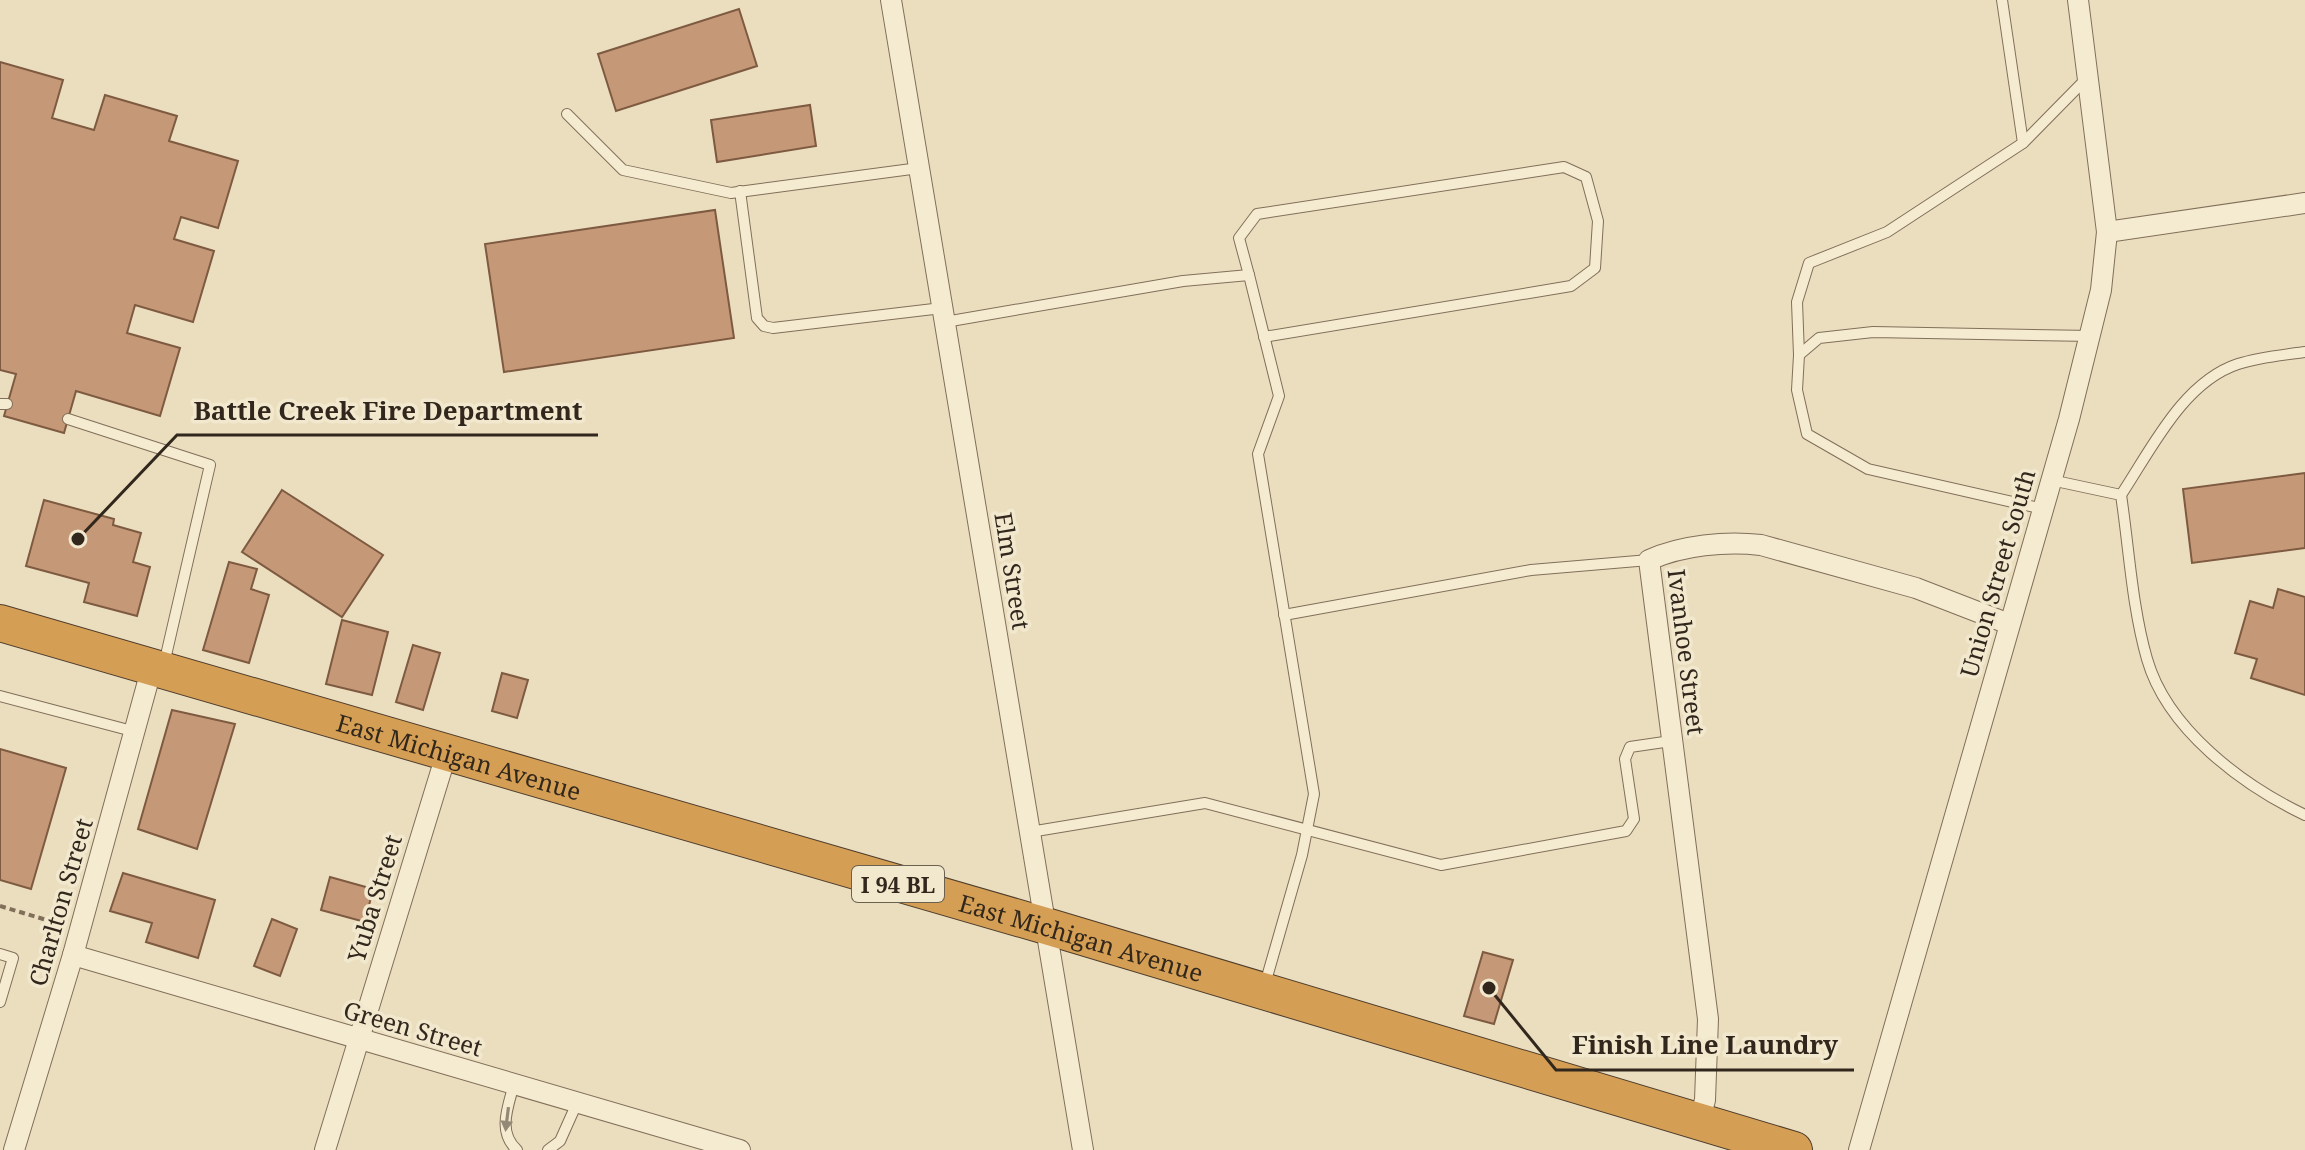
<svg xmlns="http://www.w3.org/2000/svg" width="2305" height="1150" font-family="'Noto Serif',serif">
<style>
.building{fill:#c59977;stroke:#7e5a41;stroke-width:2}
.lines{fill:none;stroke-linecap:round;stroke-linejoin:round}
.lane-casing{stroke:#816f59;stroke-width:12}
.street-casing{stroke:#816f59;stroke-width:22}
.highway-casing{stroke:#4f3d2d;stroke-width:38}
.path{stroke:#816f59;stroke-width:4;stroke-dasharray:6 4;stroke-linecap:butt}
.lane{stroke:#f5ebd1;stroke-width:10}
.street{stroke:#f5ebd1;stroke-width:20}
.highway{stroke:#d49e54;stroke-width:36}
.oneway{fill:#938976}
.labels{text-anchor:middle;dominant-baseline:central;stroke-width:7;stroke-linejoin:round;paint-order:stroke}
.shield{fill:#f2e8ce;stroke:#6b6151;stroke-width:2}
.shield-label{font-size:22px;font-weight:bold;fill:#31271c}
.street-label{font-size:24px;fill:#31271c;stroke:#f2e8ce}
.leader{fill:none;stroke:#31271c;stroke-width:3}
.callout-dot{fill:#31271c;stroke:#f2e8ce;stroke-width:3}
.callout-label{font-size:26px;text-anchor:middle;font-weight:bold;fill:#31271c;stroke:#f2e8ce;stroke-width:7;stroke-linejoin:round;paint-order:stroke}
</style>
<rect width="100%" height="100%" fill="#eadebf"/>
<g class="building">
<path d="M739 9 757 66 616 111 598 54Z"/>
<path d="M0 62 63 80 52 118 94 130 105 95 177 116 169 141 238 161 218 228 181 217 174 239 214 251 193 322 135 305 127 333 180 348 160 416 76 391 64 433 4 416 16 374 0 370Z"/>
<path d="M810 105 816 146 717 162 711 120Z"/>
<path d="M715 210 734 338 504 372 485 244Z"/>
<path d="M2305 473V548L2192 563 2183 489Z"/>
<path d="M282 490 383 555 342 617 242 552Z"/>
<path d="M44 500 114 519 113 525 141 533 133 562 150 567 137 616 84 602 89 583 26 566Z"/>
<path d="M229 562 257 569 251 589 269 595 249 663 203 650Z"/>
<path d="M2278 589 2305 597V695L2251 678 2257 659 2235 653 2250 601 2273 608Z"/>
<path d="M342 620 388 632 372 695 326 684Z"/>
<path d="M413 645 440 653 423 710 396 702Z"/>
<path d="M502 673 528 680 517 718 492 711Z"/>
<path d="M172 710 235 724 197 849 138 829Z"/>
<path d="M0 749 66 768 31 889 0 880Z"/>
<path d="M123 873 215 900 198 958 146 942 152 923 110 911Z"/>
<path d="M330 877 373 889 365 922 321 910Z"/>
<path d="M272 919 297 929 280 976 254 966Z"/>
<path d="M1483 952 1513 960 1494 1024 1464 1016Z"/>
</g>
<g class="lines">
<g class="lane-casing">
<g id="lane">
<path d="M2002 0 2023 143"/>
<path d="M567 114 623 170 731 193 919 168"/>
<path d="M740 191 757 318 764 326 773 328 942 308"/>
<path d="M1249 275 1239 238 1257 214 1564 167 1586 177 1598 221 1595 268 1571 286 1264 337"/>
<path d="M945 322 1183 281 1249 275 1279 396 1258 454 1314 794 1302 855 1265 984"/>
<path d="M1799 355 1797 302 1809 263 1887 232 2023 143 2086 79"/>
<path d="M0 404H7"/>
<path d="M68 419 210 465 164 664"/>
<path d="M2051 480 2121 495C2129 548 2132 607 2147 659 2167 729 2242 785 2305 815"/>
<path d="M2121 495C2151 450 2183 382 2238 364 2260 357 2283 355 2305 352"/>
<path d="M2043 509 1868 469 1807 434 1797 390 1799 355 1819 338 1873 332 2092 336"/>
<path d="M1284 615 1531 570 1649 560"/>
<path d="M0 696 136 732"/>
<path d="M1030 832 1205 803 1441 865 1626 831 1634 819 1625 759 1630 747 1671 741"/>
<path d="M0 954 13 958 0 1002"/>
<path d="M514 1084C508 1107 497 1132 517 1150"/>
<path d="M548 1150 560 1141 577 1103"/>
</g>
</g>
<g class="street-casing">
<g id="street">
<path d="M891 0 1083 1150"/>
<path d="M2107 232 2305 203"/>
<path d="M73 955 740 1150"/>
<path d="M1699 1122 1705 1100 1708 1019 1649 560C1682 545 1726 541 1761 545L1916 588 2009 624"/>
<path d="M14 1150 73 955 152 667"/>
<path d="M325 1150 446 755"/>
<path d="M1859 1150 2069 419 2101 290 2107 232 2078 0"/>
</g>
</g>
<g class="highway-casing">
<g id="highway">
<path id="s1" d="M0 623 1046 926 1794 1150"/>
</g>
</g>
<path class="path" d="M0 906 60 924"/>
<use href="#lane" class="lane"/>
<use href="#street" class="street"/>
<use href="#highway" class="highway"/>
</g>
<defs><path id="oneway-solid" d="M-6-.8H1V-3.2L6.5 0L1 3.2V.8H-6Z" transform="scale(2)"/></defs>
<use class="oneway" href="#oneway-solid" transform="translate(507 1119) rotate(97)"/>
<g class="labels">
<rect class="shield" x="852" y="866" width="92" height="36" rx="6"/>
<g class="shield-label">
<text x="898" y="884">I 94 BL</text>
</g>
<g class="street-label">
<text transform="translate(1013 571) rotate(81)">Elm Street</text>
<text transform="translate(1997 573) rotate(-74)">Union Street South</text>
<text transform="translate(1687 652) rotate(83)">Ivanhoe Street</text>
<text stroke="none"><textPath href="#s1" startOffset="478">East Michigan Avenue</textPath></text>
<text transform="translate(374 898) rotate(-73)">Yuba Street</text>
<text transform="translate(60 902) rotate(-74)">Charlton Street</text>
<text stroke="none"><textPath href="#s1" startOffset="1126">East Michigan Avenue</textPath></text>
<text transform="translate(413 1028) rotate(16)">Green Street</text>
</g>
</g>
<path class="leader" d="M78 539L177 435H598M1489 988L1556 1070H1854"/>
<g class="callout-dot">
<circle cx="78" cy="539" r="8"/>
<circle cx="1489" cy="988" r="8"/>
</g>
<g class="callout-label">
<text x="388" y="420">Battle Creek Fire Department</text>
<text x="1705" y="1054">Finish Line Laundry</text>
</g>
</svg>
